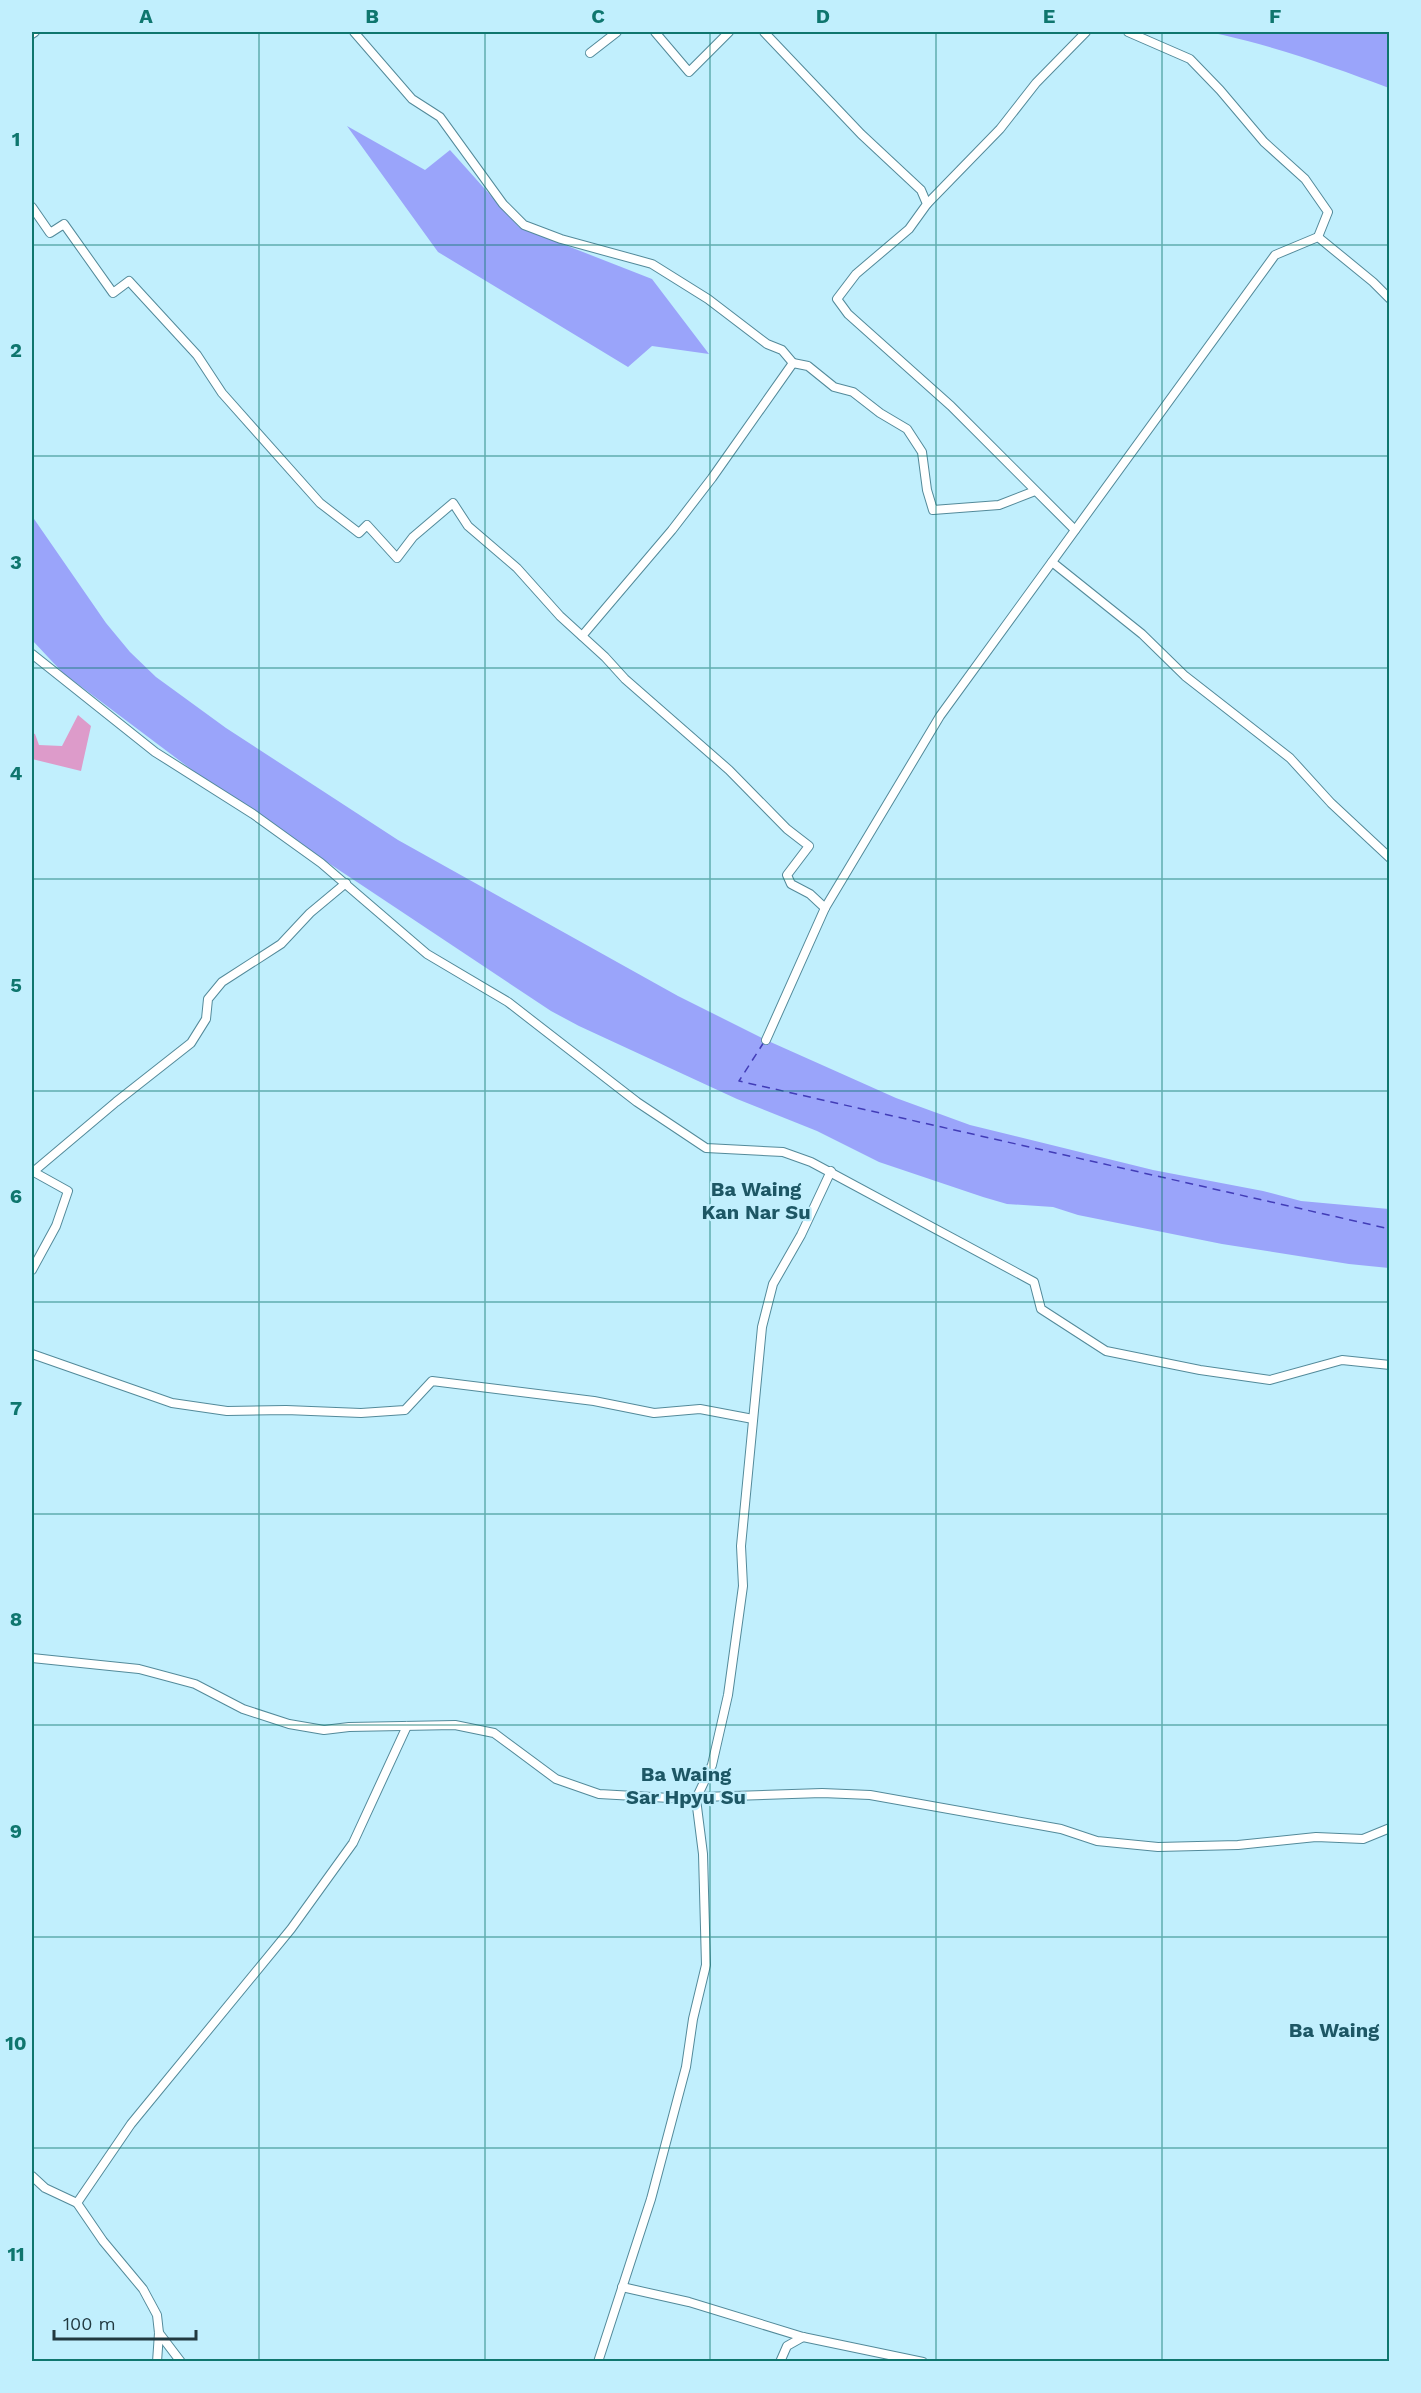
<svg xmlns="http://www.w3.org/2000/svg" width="1421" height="2393" font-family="'Work Sans',sans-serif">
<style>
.green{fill:#dd9bca}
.water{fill:#9aa4fa}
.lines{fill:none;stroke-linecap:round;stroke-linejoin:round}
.ferry{stroke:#423db7;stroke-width:1.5;stroke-dasharray:8 6;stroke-linecap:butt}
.minor-casing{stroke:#538a9a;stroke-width:10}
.minor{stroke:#fff;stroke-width:8}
.grid{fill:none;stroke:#0f766e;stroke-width:1.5;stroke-opacity:0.55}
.labels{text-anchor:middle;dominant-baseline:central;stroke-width:4.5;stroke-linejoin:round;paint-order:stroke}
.quarter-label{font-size:20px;font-weight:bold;fill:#1d5765;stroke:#c1effd}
.neatline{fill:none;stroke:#0f766e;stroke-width:2}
.grid-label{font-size:20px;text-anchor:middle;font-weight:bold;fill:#0f766e}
</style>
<rect width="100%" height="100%" fill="#c1effd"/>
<path class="green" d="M78 715 91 726 81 771 32 759V733L35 734 39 745 62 746Z"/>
<g class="water">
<path d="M1182 32H1389V88C1336 68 1280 48 1223 35 1210 32 1196 34 1182 32Z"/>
<path d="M347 126 425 170 450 150 519 227 652 279 709 354 652 346 628 367 438 252Z"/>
<path d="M32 516 106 623 130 652 156 677 226 728 398 840 678 996 766 1040 896 1098 970 1125 1153 1170 1263 1191 1301 1201 1389 1209V1268L1349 1264 1222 1244 1078 1215 1053 1207 1007 1204 983 1197 879 1162 817 1131 737 1099 579 1026 551 1011 220 791 63 673 32 640Z"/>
</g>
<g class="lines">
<path class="ferry" d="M764 1042 739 1081 1390 1229"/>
<g class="minor-casing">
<g id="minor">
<path d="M354 32 412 99 440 117 503 204 524 225 561 239 652 264 708 299 767 344 782 350 793 363 712 478 672 530 582 636"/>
<path d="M655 32 689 72 729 32"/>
<path d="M764 32 861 134 921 190 927 204 909 229 856 274 837 299 848 314 951 406 1075 530"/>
<path d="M1128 32 1190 59 1220 90 1264 142 1305 179 1328 212 1318 237"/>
<path d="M32 34 35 32"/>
<path d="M590 53 617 32"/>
<path d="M927 204 1000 129 1036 83 1086 32"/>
<path d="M32 207 50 233 64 224 113 293 129 281 197 355 222 393 320 503 359 533 367 525 397 558 413 537 453 503 468 526 517 568 560 616 605 657 625 679 729 770 787 829 809 846 787 875 791 884 810 894 825 908"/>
<path d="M793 363 808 366 834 387 853 392 880 413 907 429 922 452 927 490 933 510 999 505 1035 491"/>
<path d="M1052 562 1142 634 1185 676 1290 758 1331 803 1390 858"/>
<path d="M32 654 155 752 253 814 321 863 427 954 508 1002 637 1102 706 1148 783 1152 811 1162 1034 1282 1041 1309 1106 1351 1200 1370 1270 1380 1342 1360 1390 1365"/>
<path d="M766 1040 825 908 940 716 1275 255 1318 237 1373 282 1390 299"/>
<path d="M32 1171 68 1191 56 1226 32 1270"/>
<path d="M33 1172 116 1102 191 1043 206 1019 208 999 222 982 281 944 310 913 346 883"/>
<path d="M32 1354 172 1403 227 1411 286 1410 361 1413 405 1410 432 1381 594 1401 654 1413 700 1409 753 1419"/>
<path d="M32 1658 139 1669 195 1684 243 1709 289 1724 324 1730 349 1727 455 1725 494 1733 556 1779 599 1794 670 1798 822 1793 870 1795 1061 1829 1097 1841 1158 1847 1238 1845 1316 1837 1363 1839 1390 1828"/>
<path d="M32 2176 45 2188 77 2203 131 2124 291 1929 353 1843 407 1726"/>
<path d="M77 2203 103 2241 143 2289 157 2315 159 2333 157 2362"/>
<path d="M622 2287 689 2302 803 2337 923 2362"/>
<path d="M159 2333 181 2362"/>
<path d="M598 2362 651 2199 686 2067 693 2019 706 1965 703 1854 696 1799 712 1765 728 1695 743 1586 741 1546 762 1327 773 1284 801 1235 831 1171"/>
<path d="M780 2362 787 2346 803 2337"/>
</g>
</g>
<use href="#minor" class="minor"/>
</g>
<path class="grid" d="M259 32V2362M485 32V2362M710 32V2362M936 32V2362M1162 32V2362M32 245H1390M32 456H1390M32 668H1390M32 879H1390M32 1091H1390M32 1302H1390M32 1514H1390M32 1725H1390M32 1937H1390M32 2148H1390"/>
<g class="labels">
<g class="quarter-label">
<text x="756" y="1189">Ba Waing<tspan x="756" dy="23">Kan Nar Su</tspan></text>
<text x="686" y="1774">Ba Waing<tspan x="686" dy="23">Sar Hpyu Su</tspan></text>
<text x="1334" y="2030">Ba Waing</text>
</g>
</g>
<rect width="1421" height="2393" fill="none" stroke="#c1effd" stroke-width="66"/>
<path d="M54 2330v9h142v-9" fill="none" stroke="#213940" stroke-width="3"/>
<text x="63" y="2330" font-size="18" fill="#213940" stroke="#c1effd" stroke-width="4.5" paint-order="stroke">100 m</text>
<rect x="33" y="33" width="1355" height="2327" class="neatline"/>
<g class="grid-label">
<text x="146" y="23">A</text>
<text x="372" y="23">B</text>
<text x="598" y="23">C</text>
<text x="823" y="23">D</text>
<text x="1049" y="23">E</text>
<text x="1275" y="23">F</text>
<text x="16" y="146">1</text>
<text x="16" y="357">2</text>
<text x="16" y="569">3</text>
<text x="16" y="780">4</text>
<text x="16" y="992">5</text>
<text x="16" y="1203">6</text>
<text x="16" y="1415">7</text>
<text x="16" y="1626">8</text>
<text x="16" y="1838">9</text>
<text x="16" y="2050">10</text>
<text x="16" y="2261">11</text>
</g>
</svg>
